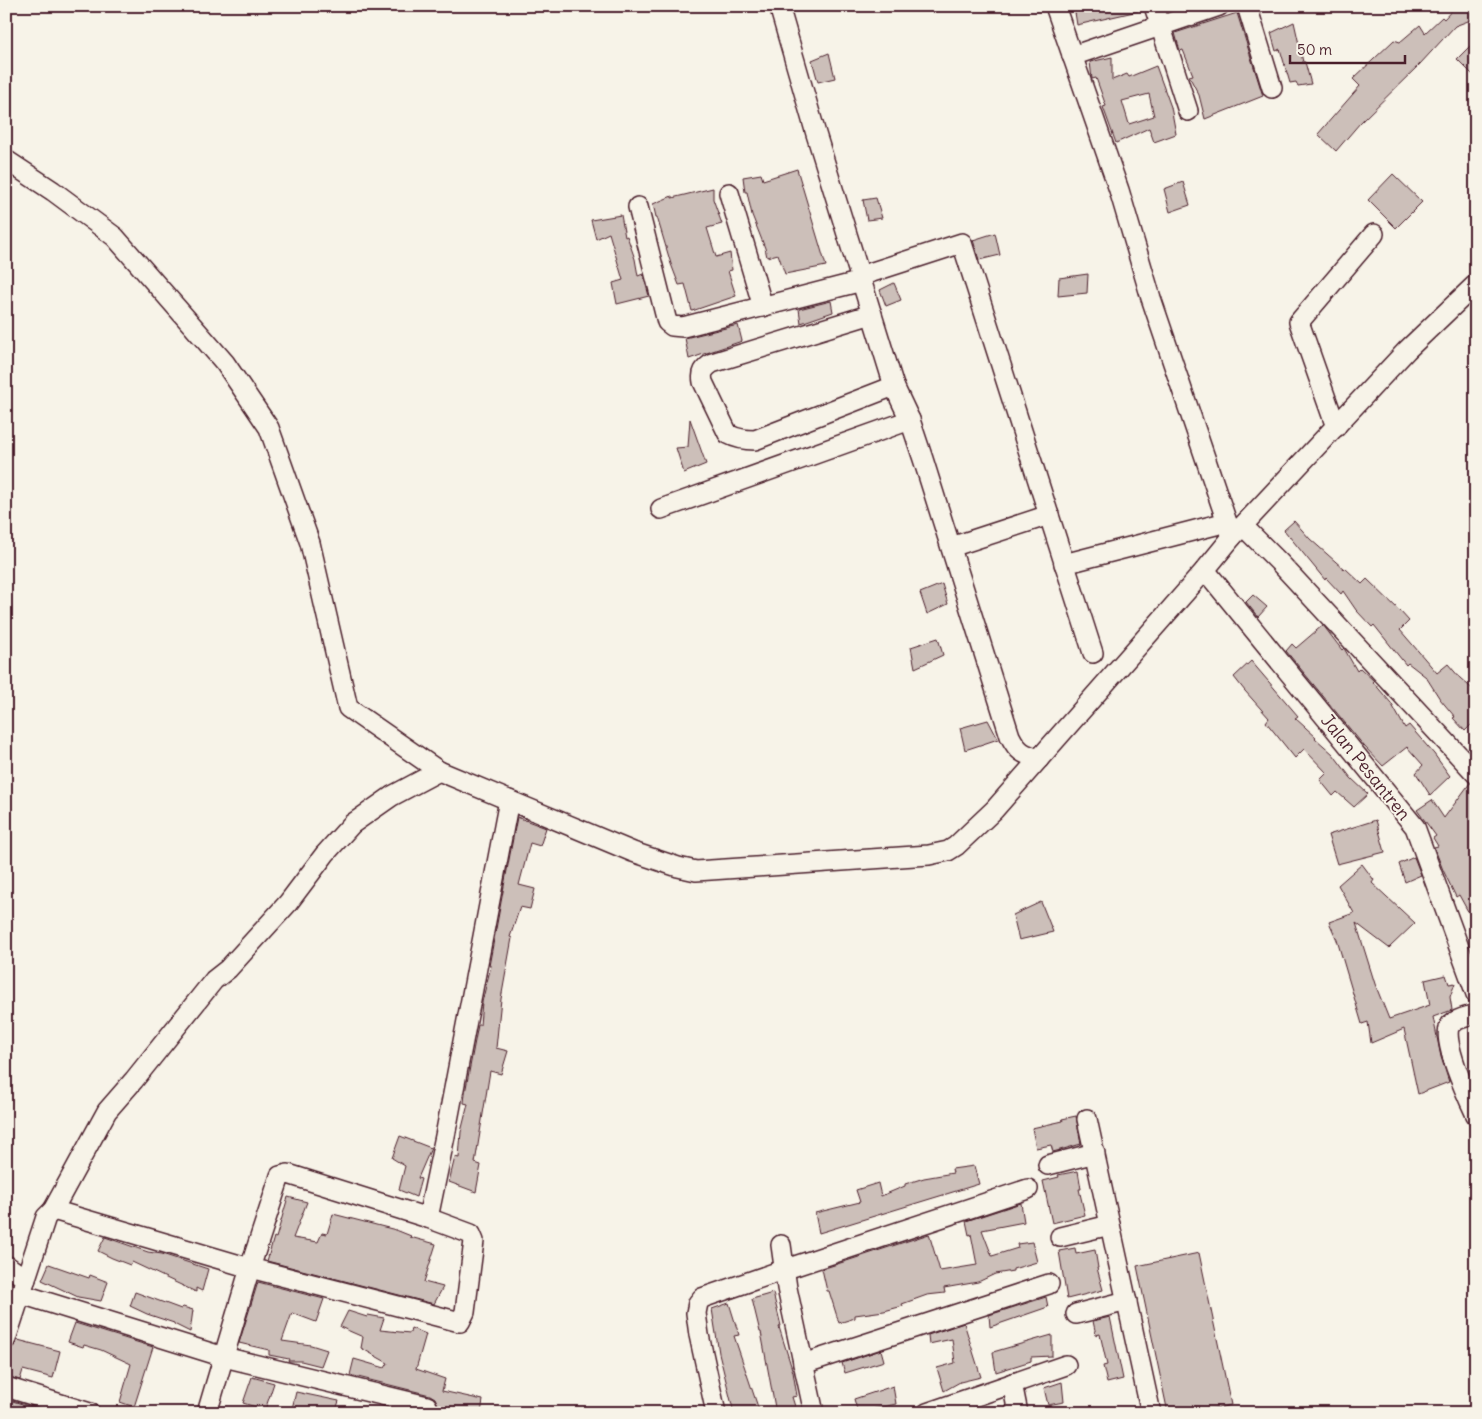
<svg xmlns="http://www.w3.org/2000/svg" width="1482" height="1419" font-family="Delius,sans-serif">
<style>
.building{fill:#ccbfb9;stroke:#4a1f2b;fill-rule:evenodd}
.lines{fill:none;stroke-linecap:round;stroke-linejoin:round}
.minor-casing{stroke:#4a1f2b;stroke-width:22}
.minor{stroke:#f7f3e8;stroke-width:19}
.labels{text-anchor:middle;dominant-baseline:central;stroke-width:4;stroke-linejoin:round;paint-order:stroke}
.street-label{font-size:18px;fill:#4a1f2b;stroke:#f7f3e8}
</style>
<rect width="100%" height="100%" fill="#f7f3e8"/>
<filter id="ink" filterUnits="userSpaceOnUse"><feTurbulence type="fractalNoise" baseFrequency=".02" numOctaves="2"/><feDisplacementMap in="SourceGraphic" scale="10" xChannelSelector="R" yChannelSelector="G"/><feConvolveMatrix kernelMatrix="1 2 1 2 8 2 1 2 1" color-interpolation-filters="sRGB"/></filter>
<g filter="url(#ink)">
<g class="building">
<path d="M1074 6H1138V11L1077 25Z"/>
<path d="M1456 6H1476V18L1455 26 1420 64 1360 123 1336 151 1318 134 1360 86 1353 79 1394 40 1400 42 1420 25 1425 33 1442 17 1444 19Z"/>
<path d="M1237 13 1263 96 1205 119 1199 95 1189 76 1193 75 1183 50 1180 51 1175 33Z"/>
<path d="M1294 22 1303 62H1305L1311 84 1298 86 1296 82 1290 83 1280 49 1276 51 1271 33Z"/>
<path d="M1476 40V78L1457 59Z"/>
<path d="M829 53 835 78 818 82 812 60Z"/>
<path d="M1112 57V80L1127 74 1129 77 1156 66 1171 107 1176 134 1154 142 1149 128 1116 143 1103 107 1106 106 1096 78 1092 79 1090 62ZM1149 94 1154 116 1129 124 1122 101Z"/>
<path d="M797 169 826 266 785 274 778 254 767 257 765 248 752 215 747 192H745L743 177 761 174 763 180Z"/>
<path d="M1393 174 1422 202 1396 228 1368 200Z"/>
<path d="M1183 182 1190 205 1170 212 1164 189Z"/>
<path d="M713 188V199L722 224 707 228 716 257 730 253 732 270 728 271 736 296 692 311 685 284 679 285 671 264 657 217H656L653 204 672 196V198Z"/>
<path d="M876 198 882 218 867 220 863 200Z"/>
<path d="M621 215 625 237 627 236 635 259 638 276 643 274 649 296 617 304 613 283 623 280 609 233 596 239 591 220Z"/>
<path d="M995 233 1000 255 979 260 973 240Z"/>
<path d="M1088 274 1087 293 1058 296 1059 278Z"/>
<path d="M894 283 901 300 886 306 880 290Z"/>
<path d="M831 301 833 312 801 323 799 309Z"/>
<path d="M738 325 742 341 689 359 685 338Z"/>
<path d="M690 419 706 464 684 473 676 448 688 447Z"/>
<path d="M1294 521 1310 539 1344 569 1345 568 1362 584 1367 579 1400 611 1409 621 1400 630 1437 673 1448 664 1460 678 1476 692V720L1465 731 1453 718 1455 717 1440 699 1426 677 1408 663 1406 665 1374 625 1372 627 1356 610 1343 591 1341 594 1326 578 1325 580 1284 530Z"/>
<path d="M942 584 948 604 927 614 920 593Z"/>
<path d="M1253 595 1267 607 1258 617 1246 602Z"/>
<path d="M1323 625 1342 650 1344 648 1345 650 1357 671 1360 668 1374 681 1373 682 1391 703 1405 728 1409 725 1434 754 1450 776 1430 795 1416 773 1423 765 1407 747 1383 766 1364 746 1286 651 1292 644 1296 648Z"/>
<path d="M938 638 943 655 915 668 911 647Z"/>
<path d="M1251 661 1298 716 1295 718 1316 737 1315 738 1333 754 1351 778 1368 794 1354 807 1337 792 1333 796 1320 780 1327 773 1304 749 1295 758 1266 722 1269 718 1245 691 1234 677Z"/>
<path d="M988 720 998 739 965 750 960 728Z"/>
<path d="M1470 783 1476 785V926L1459 895 1456 897 1443 870 1434 847 1438 846 1433 838 1436 836 1417 810 1432 800 1444 818Z"/>
<path d="M517 817 546 828 540 846 530 843 519 885 535 889 530 909 520 907 510 937 512 938 501 999 496 1048 508 1051 501 1074 490 1071 475 1163 481 1165 476 1192 449 1182 455 1157 459 1158 461 1132 468 1104 464 1103 465 1093 478 1025H480L482 1002 491 966H489Z"/>
<path d="M1376 820 1385 852 1337 864 1328 835Z"/>
<path d="M1414 857 1421 875 1405 882 1399 864Z"/>
<path d="M1362 864 1374 880 1372 883 1415 923 1389 948 1356 923 1375 984 1389 1019 1430 1005 1425 980 1446 975 1449 984 1455 983 1450 997 1452 1010 1433 1017 1441 1057 1449 1082 1418 1094 1404 1029 1371 1043 1368 1022 1362 1024 1337 940 1329 922 1354 913 1338 885Z"/>
<path d="M1041 902 1053 932 1019 940 1013 915Z"/>
<path d="M1076 1116 1081 1144 1053 1152 1051 1145 1036 1148 1032 1128 1063 1121 1062 1119Z"/>
<path d="M400 1136 431 1148 418 1178 421 1179 416 1197 399 1190 405 1166 392 1158Z"/>
<path d="M974 1166 979 1184 819 1233 815 1213 860 1202 856 1190 878 1183 881 1196 905 1186V1184L924 1178 953 1173 952 1169Z"/>
<path d="M1078 1171 1081 1189H1079L1085 1215 1052 1223 1043 1181 1059 1177 1058 1175Z"/>
<path d="M288 1197 307 1202 293 1238 318 1242 322 1233 327 1234 333 1214 396 1230 411 1236 410 1237 436 1244 424 1282 443 1287 434 1304 267 1261 274 1237 276 1238Z"/>
<path d="M1021 1203 1024 1222 982 1230 992 1256 1018 1248 1017 1244 1032 1242 1037 1262 1013 1269V1271L995 1274 978 1282 944 1288 945 1293 927 1295 902 1304 903 1306 884 1311 855 1315V1318L839 1323 829 1291H827L822 1269 929 1234 940 1271 977 1265 971 1234 969 1235 966 1221Z"/>
<path d="M105 1237 148 1252 162 1254 208 1269 202 1291 196 1288V1292L132 1262 130 1265 112 1258 98 1251Z"/>
<path d="M1075 1248 1076 1254 1095 1250 1098 1268H1097L1103 1290 1067 1299 1059 1251Z"/>
<path d="M1199 1253 1231 1405 1197 1413H1168L1137 1266Z"/>
<path d="M49 1264 89 1278 90 1275 108 1282 101 1301 78 1297 42 1280Z"/>
<path d="M258 1282 324 1299 316 1322 292 1313 282 1341 311 1345 327 1350 321 1366 301 1361H288L289 1359 269 1355V1350L239 1343Z"/>
<path d="M135 1292 181 1309 183 1307 193 1310 190 1332 174 1324V1323L147 1314 130 1306Z"/>
<path d="M773 1293 781 1326 779 1327 793 1372 797 1396 792 1397 797 1413H776L761 1332H760L752 1299Z"/>
<path d="M1046 1297 1048 1307 990 1327 989 1315Z"/>
<path d="M729 1303 739 1335 734 1336 760 1413H734L719 1353 712 1309Z"/>
<path d="M348 1311 367 1317 368 1315 384 1318 380 1330 410 1333 411 1328 426 1334 416 1369 445 1379 442 1391 483 1400 481 1413H450L451 1409 438 1405 435 1398 430 1395 350 1375 354 1359 385 1368 388 1363 361 1348 363 1337 340 1327Z"/>
<path d="M1110 1317 1123 1379 1107 1383 1103 1366 1107 1365 1100 1334 1096 1335 1093 1321Z"/>
<path d="M75 1323 153 1347 134 1407 120 1402 131 1364 101 1350 84 1345 83 1347 68 1342Z"/>
<path d="M964 1323 981 1377 960 1382 944 1391 937 1368 955 1363 952 1339 929 1344 928 1335Z"/>
<path d="M1052 1335V1356L1031 1357V1361L996 1372 993 1352Z"/>
<path d="M18 1340 60 1351 53 1378 23 1370 20 1380 6 1376V1366L11 1349Z"/>
<path d="M881 1350 884 1361 845 1373 842 1363Z"/>
<path d="M252 1377 274 1383 265 1410 243 1403Z"/>
<path d="M1062 1382 1064 1402 1048 1405 1044 1388Z"/>
<path d="M893 1386 896 1404 874 1409V1411L858 1413 854 1399Z"/>
<path d="M296 1392 339 1401 335 1413H291Z"/>
<path d="M6 1399 45 1411V1413H6Z"/>
</g>
<g class="lines">
<g class="minor-casing">
<g id="minor">
<path d="M779 6 816 134 894 386 910 420 923 459 1010 736C1018 752 1023 754 1039 759"/>
<path d="M1055 6 1119 190 1151 298 1232 537"/>
<path d="M1154 6 1188 111"/>
<path d="M1247 6 1272 88"/>
<path d="M1072 56 1219 6"/>
<path d="M6 160 53 191 115 237 225 363 269 428 310 543 348 708 439 771"/>
<path d="M729 193 763 307"/>
<path d="M638 207 667 322 672 326 683 327 862 281"/>
<path d="M860 276 962 243 1093 653"/>
<path d="M872 314 712 363C704 369 701 372 703 382L728 434C737 439 745 440 755 440L894 386"/>
<path d="M1336 427 1299 322 1374 234"/>
<path d="M661 509 910 420"/>
<path d="M1243 526 1279 562 1476 774"/>
<path d="M951 547 1049 515"/>
<path d="M1064 564 1227 522"/>
<path d="M1205 570 1415 827 1476 994"/>
<path d="M1476 1014C1469 1016 1456 1019 1451 1024 1439 1037 1469 1100 1476 1115"/>
<path d="M1087 1119 1151 1413"/>
<path d="M1048 1165 1095 1153"/>
<path d="M53 1210 250 1268 280 1176 288 1174 428 1218 445 1136 509 800"/>
<path d="M1060 1237 1110 1225"/>
<path d="M781 1245 787 1288 814 1413"/>
<path d="M6 1265 26 1279"/>
<path d="M21 1294 224 1357 427 1406"/>
<path d="M1076 1314 1127 1301"/>
<path d="M6 1339 46 1217 53 1210 107 1111 134 1080 214 980 228 969 288 903 325 854 352 824 392 796 439 771 633 852 678 867 696 871 929 855 948 851 956 846 994 810 1205 570 1232 537 1407 350 1476 284"/>
<path d="M803 1364 1049 1284"/>
<path d="M1012 1383 1018 1413"/>
<path d="M6 1387 90 1413"/>
<path d="M207 1413 250 1268 460 1322 465 1312 474 1241 471 1234 428 1218"/>
<path d="M716 1413 699 1335 696 1313 698 1303 702 1298 783 1270 1028 1189"/>
<path d="M927 1413 1066 1365"/>
</g>
</g>
<use href="#minor" class="minor"/>
</g>
</g>
<g class="labels">
<g class="street-label">
<text transform="translate(1366 767) rotate(51)">Jalan Pesantren</text>
</g>
</g>
<rect width="1482" height="1419" fill="none" stroke="#f7f3e8" stroke-width="25"/>
<rect x="12" y="12" width="1457" height="1394" fill="none" stroke="#4a1f2b" stroke-width="2" filter="url(#ink)"/>
<path d="M1290 55v8h115v-8" fill="none" stroke="#4a1f2b" stroke-width="2.5"/>
<text x="1297" y="55" font-size="15" fill="#4a1f2b" stroke="#f7f3e8" stroke-width="4" paint-order="stroke">50 m</text>
</svg>
